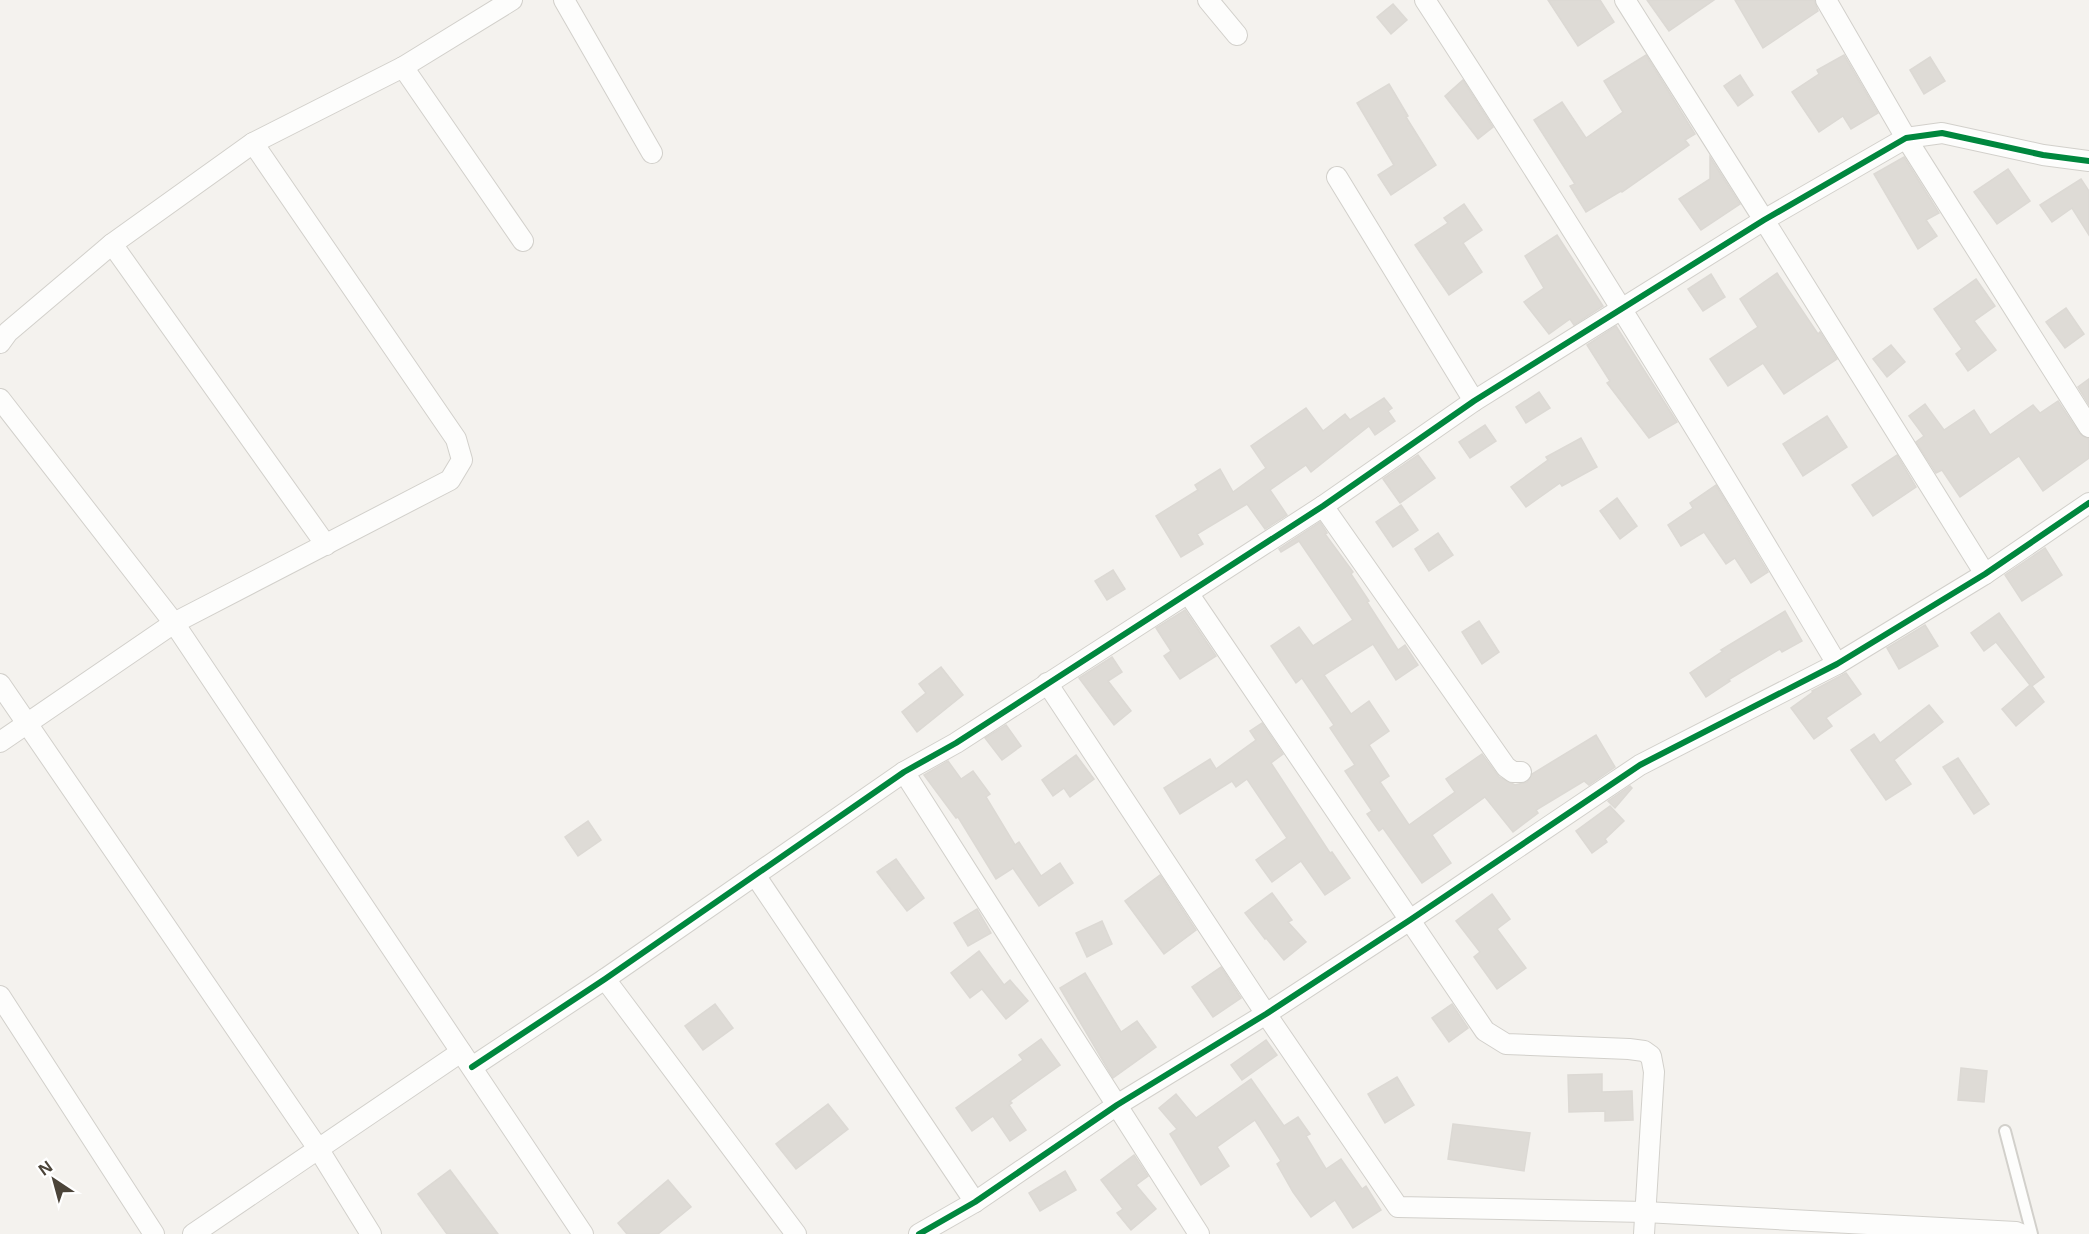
<svg xmlns="http://www.w3.org/2000/svg" width="2089" height="1234" font-family="'Open Sans',sans-serif">
<style>
.building{fill:#dedbd6;stroke:#dcd9d4;stroke-width:1.5}
.lines{fill:none;stroke-linecap:round;stroke-linejoin:round}
.lane-casing{stroke:#d2d0cb;stroke-width:14}
.street-casing{stroke:#d2d0cb;stroke-width:22}
.lane{stroke:#fdfdfc;stroke-width:10}
.street{stroke:#fdfdfc;stroke-width:20}
.cycleway-casing{stroke:#fff;stroke-width:10}
.cycleway{stroke:#00873e;stroke-width:6}
</style>
<rect width="100%" height="100%" fill="#f4f2ee"/>
<g class="building">
<path d="M1548 0H1600L1614 22 1578 46Z"/>
<path d="M1647 0H1714L1669 31Z"/>
<path d="M1735 0H1814L1818 11 1763 48Z"/>
<path d="M1393 4 1407 20 1391 34 1377 17Z"/>
<path d="M1646 55 1695 134 1685 140 1689 145 1622 192 1621 191 1586 212 1570 186 1575 184 1534 120 1562 102 1586 138 1623 112 1604 81Z"/>
<path d="M1844 55 1878 113 1851 129 1843 116 1819 132 1792 92 1819 74 1817 70Z"/>
<path d="M1930 57 1945 81 1924 94 1910 70Z"/>
<path d="M1740 75 1753 95 1738 106 1724 86Z"/>
<path d="M1463 80 1493 127 1478 139 1445 96Z"/>
<path d="M1389 84 1408 116 1406 117 1436 165 1391 195 1378 175 1394 165 1357 103Z"/>
<path d="M1710 157 1740 204 1701 230 1679 199 1710 179Z"/>
<path d="M1904 157 1939 213 1926 220 1937 236 1918 249 1874 174Z"/>
<path d="M2008 169 2030 201 1997 224 1974 192Z"/>
<path d="M2081 179 2089 191V235L2072 208 2052 222 2040 205Z"/>
<path d="M1464 204 1482 230 1463 243 1482 272 1449 295 1415 245 1448 223 1444 218Z"/>
<path d="M1557 235 1603 306 1574 325 1570 319 1549 334 1524 302 1544 288 1525 256Z"/>
<path d="M1777 273 1818 334 1820 332 1837 359 1784 394 1763 363 1728 386 1710 359 1758 327 1740 299Z"/>
<path d="M1711 274 1725 297 1703 311 1688 289Z"/>
<path d="M1976 279 1995 306 1974 321 1996 350 1968 371 1956 354 1962 349 1934 309Z"/>
<path d="M2066 308 2084 334 2065 348 2046 322Z"/>
<path d="M1616 326 1677 422 1649 438 1607 383 1610 381 1587 345Z"/>
<path d="M1891 345 1905 362 1887 377 1873 359Z"/>
<path d="M2089 379V405L2078 387Z"/>
<path d="M1539 392 1550 408 1526 423 1516 407Z"/>
<path d="M1384 398 1392 408 1388 411 1395 421 1375 435 1369 426 1311 472 1306 465 1270 490 1287 515 1265 529 1247 504 1197 534 1203 544 1181 557 1156 516 1198 490 1195 485 1220 469 1233 492 1266 468 1251 446 1306 408 1323 431 1345 414 1350 420Z"/>
<path d="M2058 401 2079 433 2089 439V458L2043 491 2019 456 1960 497 1942 470 1936 473 1916 442 1924 436 1909 416 1925 404 1944 430 1974 410 1990 435 2033 405 2040 413Z"/>
<path d="M1827 416 1847 447 1803 476 1783 444Z"/>
<path d="M1485 425 1496 441 1470 458 1459 442Z"/>
<path d="M1581 438 1597 467 1562 486 1560 483 1526 507 1511 487 1548 460 1546 457Z"/>
<path d="M1418 455 1435 478 1400 503 1383 479Z"/>
<path d="M1897 455 1916 487 1873 516 1852 485Z"/>
<path d="M1716 485 1768 572 1751 583 1735 558 1726 564 1704 532 1681 546 1668 525 1693 508 1690 503Z"/>
<path d="M1617 498 1637 526 1620 539 1600 511Z"/>
<path d="M1401 505 1418 530 1393 547 1376 522Z"/>
<path d="M1320 522 1327 533 1325 534 1353 572 1351 574 1369 601 1367 602 1398 650 1405 645 1418 665 1396 680 1373 644 1324 675 1351 714 1369 701 1389 731 1369 745 1389 776 1380 782 1409 825 1455 792 1446 779 1482 754 1499 777 1515 785 1527 782 1532 774 1596 735 1615 767 1589 785 1584 781 1536 810 1538 813 1513 832 1485 797 1432 835 1451 863 1422 883 1383 828 1379 831 1367 814 1372 811 1345 771 1355 765 1330 728 1334 725 1302 678 1296 683 1271 646 1299 627 1313 646 1353 620 1299 541 1281 552 1279 549Z"/>
<path d="M1438 533 1453 555 1429 571 1415 549Z"/>
<path d="M2045 548 2062 575 2022 601 2005 575Z"/>
<path d="M1113 570 1125 589 1107 600 1095 581Z"/>
<path d="M1185 610 1216 656 1180 679 1164 656 1171 651 1156 628Z"/>
<path d="M1785 611 1802 641 1782 652 1780 649 1728 680 1730 681 1706 697 1690 673 1723 651 1721 650Z"/>
<path d="M1999 613 2044 677 2032 686 2044 702 2016 726 2002 709 2030 685 1996 642 1984 651 1971 633Z"/>
<path d="M1479 621 1499 652 1482 664 1462 632Z"/>
<path d="M1925 625 1938 646 1899 669 1887 648Z"/>
<path d="M1112 657 1122 672 1108 681 1131 711 1114 725 1079 678Z"/>
<path d="M941 667 963 695 917 732 902 712 926 693 919 684Z"/>
<path d="M1846 673 1861 694 1826 718 1832 726 1814 739 1791 708 1813 692 1812 691Z"/>
<path d="M1929 705 1943 722 1894 760 1911 784 1886 800 1851 750 1874 734 1880 743Z"/>
<path d="M1262 723 1283 754 1271 763 1330 853 1332 852 1350 878 1325 895 1301 861 1272 882 1256 860 1287 838 1247 779 1236 787 1232 781 1180 814 1164 788 1210 759 1216 769 1256 740 1250 731Z"/>
<path d="M1006 725 1021 746 1002 760 985 738Z"/>
<path d="M1076 755 1094 779 1070 797 1064 788 1053 796 1042 780Z"/>
<path d="M1958 758 1989 804 1974 814 1943 767Z"/>
<path d="M948 761 961 779 973 771 990 794 986 797 1015 845 1019 842 1041 876 1060 863 1073 883 1039 906 1013 868 996 879 958 817 956 818 924 775Z"/>
<path d="M1630 786 1632 788 1615 808 1608 801Z"/>
<path d="M1610 806 1624 821 1605 839 1607 842 1592 853 1576 831Z"/>
<path d="M588 821 601 840 578 856 565 837Z"/>
<path d="M896 859 924 898 907 911 877 872Z"/>
<path d="M1160 875 1196 930 1164 954 1125 901Z"/>
<path d="M1272 893 1292 920 1288 922 1306 942 1284 960 1266 938 1265 939 1245 913Z"/>
<path d="M1492 894 1510 919 1497 929 1526 968 1497 989 1474 957 1480 952 1456 921Z"/>
<path d="M977 909 991 933 968 946 954 923Z"/>
<path d="M1102 921 1112 944 1087 957 1076 933Z"/>
<path d="M979 951 1004 985 1010 980 1028 1001 1006 1019 982 989 970 998 951 973Z"/>
<path d="M1221 967 1241 998 1213 1017 1192 987Z"/>
<path d="M1085 973 1121 1032 1137 1021 1156 1047 1113 1078 1060 988Z"/>
<path d="M715 1004 733 1028 703 1050 685 1026Z"/>
<path d="M1452 1004 1468 1028 1449 1042 1432 1018Z"/>
<path d="M1041 1039 1060 1065 1010 1101 1012 1103 1009 1105 1026 1130 1010 1141 993 1116 972 1131 956 1108 1023 1060 1019 1055Z"/>
<path d="M1266 1040 1277 1055 1242 1080 1231 1065Z"/>
<path d="M1961 1068 1987 1071 1984 1102 1958 1100Z"/>
<path d="M1602 1074V1092L1632 1091 1633 1120 1605 1121V1111L1569 1112 1568 1075Z"/>
<path d="M1397 1077 1414 1105 1385 1123 1368 1094Z"/>
<path d="M1251 1079 1284 1126 1298 1117 1310 1134 1306 1136 1326 1169 1341 1159 1362 1189 1366 1186 1381 1210 1353 1228 1335 1200 1311 1217 1293 1192 1277 1164 1281 1161 1255 1120 1217 1147 1229 1166 1201 1185 1170 1134 1177 1129 1159 1108 1176 1094 1196 1118Z"/>
<path d="M828 1104 848 1129 796 1169 776 1144Z"/>
<path d="M1453 1124 1530 1133 1524 1171 1448 1159Z"/>
<path d="M1134 1155 1148 1176 1136 1185 1156 1209 1131 1230 1117 1213 1123 1209 1101 1180Z"/>
<path d="M450 1170 498 1234H447L418 1194Z"/>
<path d="M1065 1171 1076 1190 1040 1211 1029 1193Z"/>
<path d="M668 1180 691 1207 658 1234H627L618 1223Z"/>
</g>
<g class="lines">
<g class="lane-casing">
<path id="lane" d="M2005 1131 2032 1234"/>
</g>
<g class="street-casing">
<g id="street">
<path d="M564 0 652 153"/>
<path d="M1208 0 1237 35"/>
<path d="M1425 0C1567 218 1704 440 1837 664"/>
<path d="M1625 0 1764 220 1985 574"/>
<path d="M1826 0 1906 138 2089 427"/>
<path d="M403 67 523 241"/>
<path d="M1337 177 1474 401"/>
<path d="M112 244 326 545"/>
<path d="M0 343 8 332 112 244 253 143 403 67 512 0"/>
<path d="M0 399 174 623 450 480 462 460 456 439 253 143"/>
<path d="M1323 506 1506 767 1513 772H1521"/>
<path d="M1188 593 1485 1031 1506 1044 1629 1049 1644 1051 1651 1056 1654 1072 1644 1234"/>
<path d="M1047 683 1266 1014 1398 1207 1645 1212 2016 1232 2021 1234"/>
<path d="M0 684 319 1150 371 1234"/>
<path d="M0 742 174 623 583 1234"/>
<path d="M904 772 1199 1234"/>
<path d="M755 875 975 1202"/>
<path d="M605 979 796 1234"/>
<path d="M0 996 154 1234"/>
<path d="M472 1067 605 979 904 772 956 743 1323 506 1474 401 1764 220 1906 138 1942 133 2043 155 2089 161"/>
<path d="M193 1234 461 1052"/>
<path d="M919 1234 975 1202 1117 1105 1266 1014 1410 920 1640 765 1837 664 1985 574 2089 503"/>
</g>
</g>
<use href="#lane" class="lane"/>
<use href="#street" class="street"/>
<g class="cycleway-casing">
<g id="cycleway">
<path d="M472 1067 605 979 904 772 956 743 1323 506 1474 401 1764 220 1906 138 1942 133 2043 155 2089 161"/>
<path d="M919 1234 975 1202 1117 1105 1266 1014 1410 920 1640 765 1837 664 1985 574 2089 503"/>
</g>
</g>
<use href="#cycleway" class="cycleway"/>
</g>
<g transform="translate(54 1180) rotate(324)" stroke="#ffffff" stroke-width="4.5" paint-order="stroke">
<path d="M0-4.5L10 22L0 15L-10 22Z" fill="#4b4439"/>
<text y="-9" font-size="16" font-weight="bold" text-anchor="middle" fill="#4b4439">N</text>
</g>
</svg>
